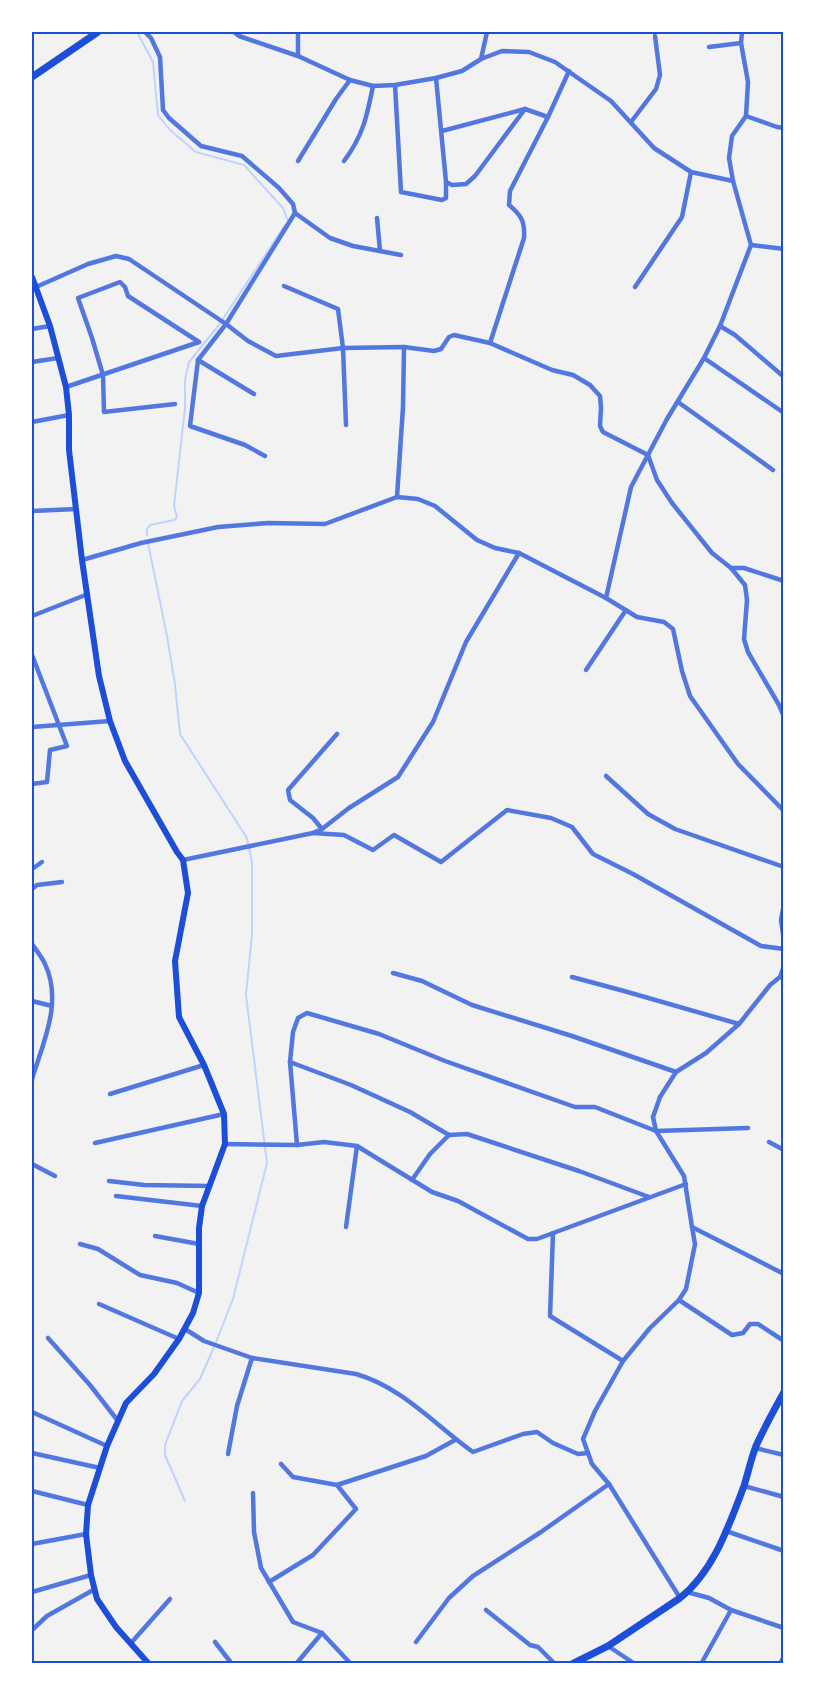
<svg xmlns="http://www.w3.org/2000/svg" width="815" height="1695" font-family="Cabin,sans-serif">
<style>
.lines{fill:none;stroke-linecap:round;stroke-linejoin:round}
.stream{stroke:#bfd3fe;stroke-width:2}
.minor{stroke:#5277de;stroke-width:4.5}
.secondary{stroke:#1d4ed8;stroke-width:6}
.primary{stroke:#1d4ed8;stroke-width:7}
.neatline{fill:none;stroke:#1d4ed8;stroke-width:2}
</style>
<rect width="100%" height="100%" fill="#f2f2f2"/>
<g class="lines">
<g class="stream">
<path d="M137 32 153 62 158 115 170 130 196 152 244 165 283 208 288 221"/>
<path d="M147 535V529L150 525 174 520 177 517 174 506 185 408V380L189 362 219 325 285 225"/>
<path d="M148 543 167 636 175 684 180 734 247 838 252 863V935L246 995 267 1163 233 1299 216 1342"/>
<path d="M185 1501 165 1455V1445L182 1401 200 1379 214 1347"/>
</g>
<g class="minor">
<path d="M145 32 151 38 160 57 163 110 169 118 201 146 242 156 279 188 293 204 295 213 330 238 353 246 401 255"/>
<path d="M234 32 239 36 298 56 350 80 373 86 395 85 436 78 462 71 481 59 502 51 529 52 555 62 611 101 654 148 691 172 733 181"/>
<path d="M298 32V56"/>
<path d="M709 47 741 43"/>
<path d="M481 59 487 32"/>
<path d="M436 78 446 182 452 185 466 184 475 176 525 109"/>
<path d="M395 85 401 192 442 200 446 198V182"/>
<path d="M746 116 777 127 784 128"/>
<path d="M631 122 656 89 660 75 655 36"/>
<path d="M442 131 525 109 548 117"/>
<path d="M298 161 336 99 350 80"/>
<path d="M344 161C363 136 367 116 373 86"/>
<path d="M377 218 380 251"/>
<path d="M751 245 784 249"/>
<path d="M284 286 338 309 343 348 346 425"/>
<path d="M36 287 88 264 116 256 129 259 226 324 248 341 276 356 343 348 404 347 434 351 441 349 449 337 454 335 490 343 552 370 573 375 590 385 600 396 601 408 600 426 603 432 648 455 657 480 672 503 712 553 731 568 745 585 747 600 744 639 748 652 779 705 784 717"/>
<path d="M635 287 682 217 691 172"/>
<path d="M720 326 735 335 784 377"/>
<path d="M32 329 50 326"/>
<path d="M490 343 524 238C525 222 522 216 509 205L510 191 548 117 569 71"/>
<path d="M704 358 784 413"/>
<path d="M198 360 254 394"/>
<path d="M32 362 58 358"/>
<path d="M66 387 199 342"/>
<path d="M678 402 773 470"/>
<path d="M175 404 104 412 103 375 92 338 78 298 120 282 125 287 128 296 199 342"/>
<path d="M32 422 69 415"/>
<path d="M265 456 245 445 190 426 198 360 226 324 295 213"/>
<path d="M397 497 403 407 404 347"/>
<path d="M32 511 76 509"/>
<path d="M82 560 141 543 218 527 268 523 325 524 397 497 418 499 435 506 477 540 495 548 519 553 606 598 637 617 664 622 673 629 682 671 690 696 738 764 784 811"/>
<path d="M731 568H744L784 581"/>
<path d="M606 598 631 487 667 419 704 358 720 326 751 245 733 181 729 158 732 136 746 116 748 82 741 43 742 32"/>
<path d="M32 616 88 594"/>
<path d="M32 655 67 746 50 750 47 782 32 784"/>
<path d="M586 670 626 610"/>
<path d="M32 727 110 721"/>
<path d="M606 776 648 814 675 829 784 867"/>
<path d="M322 829 313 818 290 800 288 790 337 734"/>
<path d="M313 833 344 835 373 850 394 835 441 862 507 810 551 818 572 827 593 854 633 874 761 946 784 949"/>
<path d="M183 860 313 833 322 829 349 808 398 777 433 722 466 642 519 553"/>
<path d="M32 869 42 862"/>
<path d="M32 889 37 885 62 882"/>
<path d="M784 904 781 920 784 941"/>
<path d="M32 944C36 950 42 957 45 964 63 1002 43 1043 32 1079"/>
<path d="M393 973 422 981 472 1005 572 1036 676 1072"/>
<path d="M572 977 624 991 739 1024"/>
<path d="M32 1001 52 1006"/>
<path d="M290 1062 293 1032 298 1018 307 1013 379 1034 445 1061 575 1107H595L656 1131 748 1128"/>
<path d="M110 1094 204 1065"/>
<path d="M769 1142 784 1150"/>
<path d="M95 1143 224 1114"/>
<path d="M225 1144 297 1145 324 1142 357 1146 432 1192 458 1201 528 1239H537L686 1184"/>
<path d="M297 1145 290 1062 351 1085 410 1112 449 1135 467 1134 579 1171 649 1197"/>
<path d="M32 1164 55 1176"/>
<path d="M412 1180 430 1154 449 1135"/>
<path d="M109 1181 144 1185 210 1186"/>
<path d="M116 1196 202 1206"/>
<path d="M346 1227 357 1146"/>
<path d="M692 1227 784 1274"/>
<path d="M553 1233 550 1316 623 1361"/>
<path d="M155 1236 199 1244"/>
<path d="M80 1244 98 1249 140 1275 177 1283 199 1293"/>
<path d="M679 1300 732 1335 743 1333 750 1324H758L784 1341"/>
<path d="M99 1304 179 1339"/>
<path d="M185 1329 204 1341 252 1358 356 1374C402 1387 435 1425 473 1452L523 1434 537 1432 553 1443 578 1454 588 1453"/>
<path d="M48 1338 90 1385 118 1421"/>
<path d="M32 1412 107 1446"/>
<path d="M755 1448 784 1455"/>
<path d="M32 1453 100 1468"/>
<path d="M228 1454 237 1406 252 1358"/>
<path d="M337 1485 426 1456 455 1440"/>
<path d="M744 1486 784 1497"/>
<path d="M32 1491 88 1505"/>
<path d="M253 1493 254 1532 261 1568 293 1622 322 1633 351 1664"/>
<path d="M726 1531 784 1551"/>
<path d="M32 1544 86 1534"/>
<path d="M269 1582 313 1555 356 1509 337 1485 293 1477 281 1464"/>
<path d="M32 1592 91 1575"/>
<path d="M687 1592 709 1598 731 1610 784 1628"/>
<path d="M680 1598 609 1484 592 1464 583 1439 595 1411 623 1361 650 1328 679 1300 686 1289 695 1244 692 1227 684 1176 656 1131 653 1117 660 1097 676 1072 706 1053 739 1024 770 985 780 977 784 966"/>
<path d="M486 1610 530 1645 538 1647 555 1664"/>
<path d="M32 1630 47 1616 95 1589"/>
<path d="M215 1642 232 1664"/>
<path d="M416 1642 449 1598 473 1576 541 1532 609 1484"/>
<path d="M131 1643 170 1599"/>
<path d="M608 1646 635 1664"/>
<path d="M296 1664 322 1633"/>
<path d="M701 1664 731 1610"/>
<path d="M780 1664 784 1656"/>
</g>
<path class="secondary" d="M32 277 50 326 66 387 69 415V450L82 560 99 676 110 721 125 761 177 852 183 860 188 893 175 961 179 1017 204 1065 224 1114 225 1144 202 1206 199 1228V1293L193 1313 179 1339 154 1374 126 1403 107 1446 88 1505 86 1534 91 1575 97 1599 116 1627 149 1664"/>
<g class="primary">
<path d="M32 77 98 32"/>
<path d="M572 1664 608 1646 680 1598C714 1571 729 1525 744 1486 748 1473 751 1459 756 1446 764 1428 774 1410 784 1392"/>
</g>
</g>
<rect width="815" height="1695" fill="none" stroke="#ffffff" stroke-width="66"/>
<rect x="33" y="33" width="749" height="1629" class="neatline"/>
</svg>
